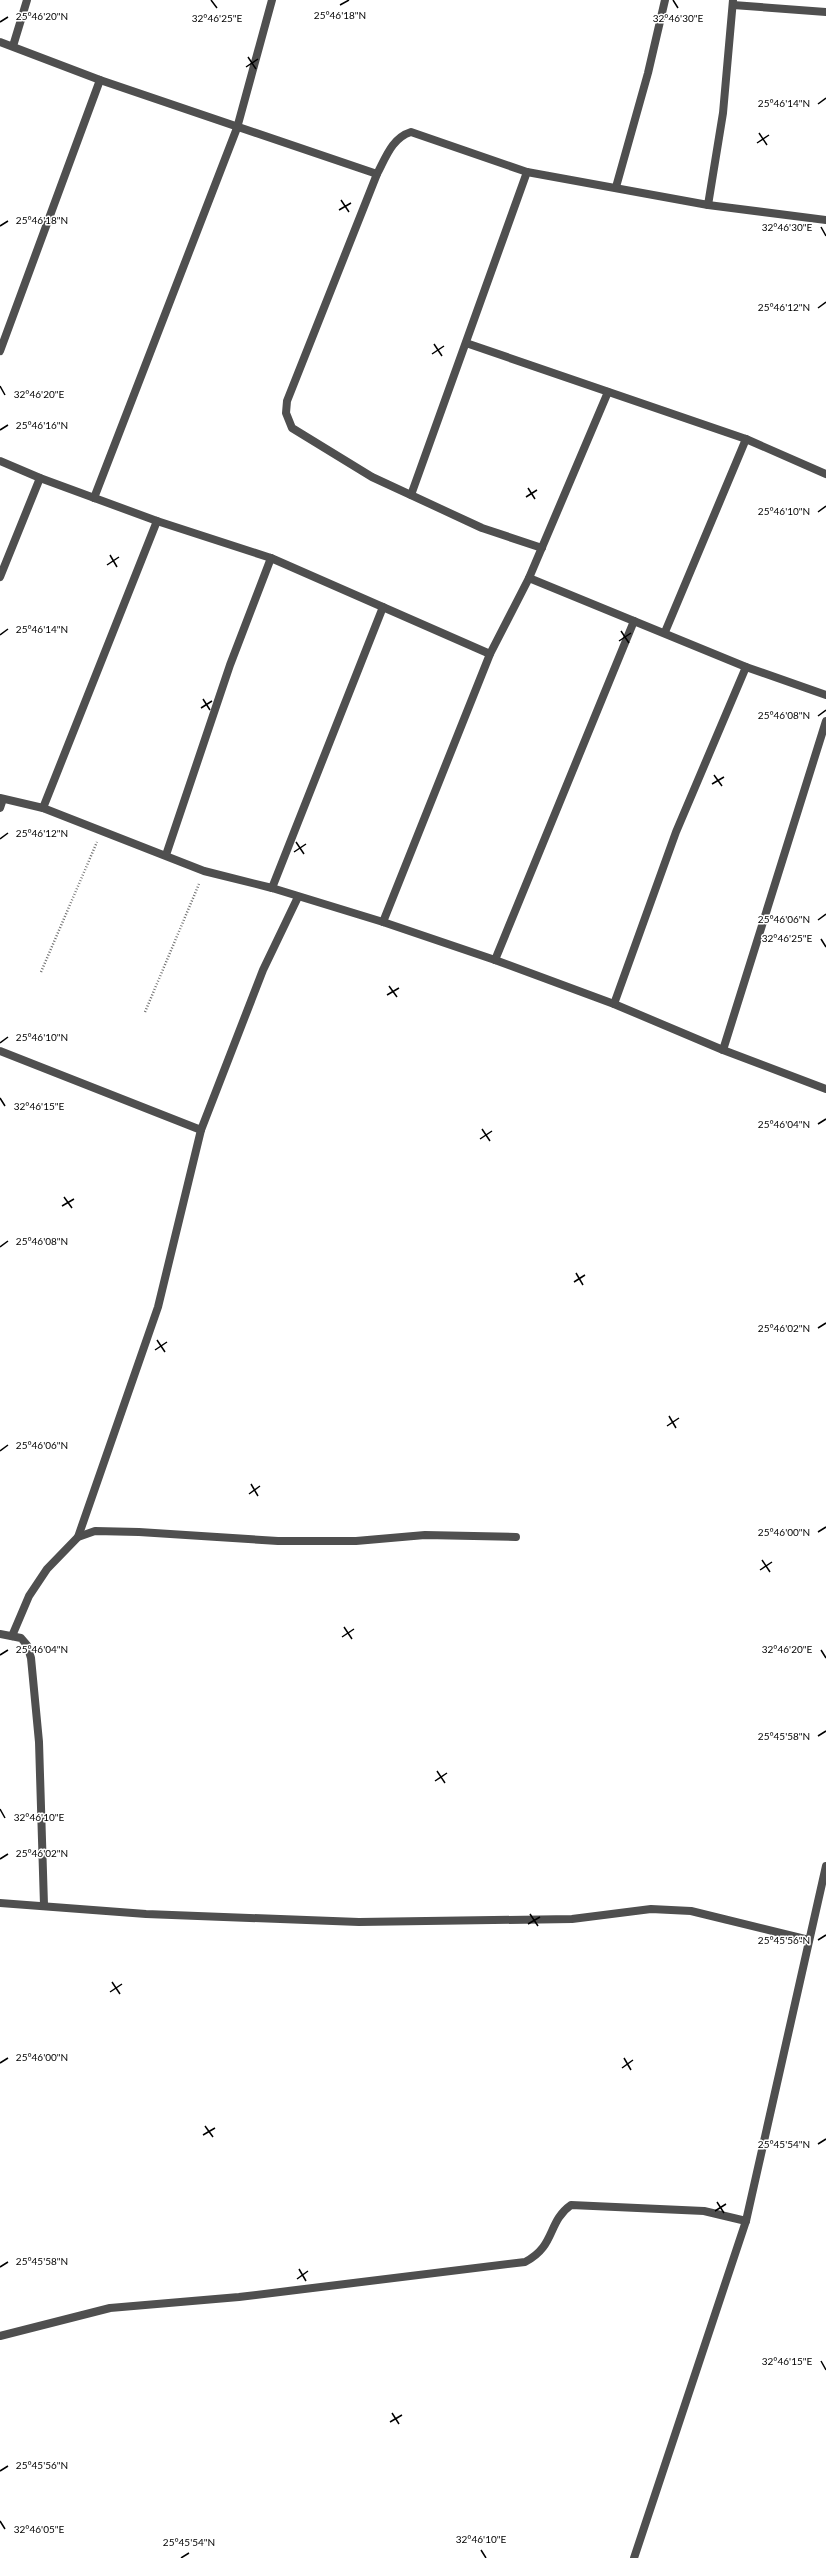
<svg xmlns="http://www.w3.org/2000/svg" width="826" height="2558" font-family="Lato,sans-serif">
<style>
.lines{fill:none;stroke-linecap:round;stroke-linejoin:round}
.path{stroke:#717171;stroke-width:2.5;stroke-dasharray:1 2;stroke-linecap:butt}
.street{stroke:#4f4f4f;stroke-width:8}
.ticks{fill:none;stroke:#000;stroke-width:1.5}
.ticks-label{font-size:10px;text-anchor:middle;fill:#000;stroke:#fff;stroke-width:3;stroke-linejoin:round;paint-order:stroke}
</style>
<rect width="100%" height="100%" fill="#fff"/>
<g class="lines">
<g class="path">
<path d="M41 972 97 842"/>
<path d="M145 1012 199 884"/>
</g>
<g class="street">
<path d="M733 5 826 12"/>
<path d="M0 42 100 80 377 174"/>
<path d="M13 46 27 0"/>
<path d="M616 187 648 73 665 0"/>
<path d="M708 205 826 220"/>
<path d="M466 343 746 439 826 474"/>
<path d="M0 351 100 80"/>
<path d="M0 461 40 478 157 521 271 558 490 654"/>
<path d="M411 495 527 172"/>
<path d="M94 498 237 128 272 0"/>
<path d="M542 548 482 528 372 477 292 428 286 413 287 401 377 174C386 157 392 138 411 132L527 172 708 205 723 113 733 0"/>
<path d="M0 577 40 478"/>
<path d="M529 578 746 667 826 695"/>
<path d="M665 632 746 439"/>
<path d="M0 798 43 808 204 871 272 888 383 922 495 960 614 1004 723 1050 826 1089"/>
<path d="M0 808 3 799"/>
<path d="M43 808 157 521"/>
<path d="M166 855 230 665 271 558"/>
<path d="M272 888 383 607"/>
<path d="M383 922 490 654 529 578 608 392"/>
<path d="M495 960 634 621"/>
<path d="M614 1004 676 832 746 667"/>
<path d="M723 1050 826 721"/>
<path d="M0 1051 201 1130 263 970 298 897"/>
<path d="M78 1537 158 1307 201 1130"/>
<path d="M0 1634 21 1638 27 1645 31 1658 39 1742 44 1905"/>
<path d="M12 1636 29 1596 47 1569 78 1537 95 1531 139 1532 278 1541H356L425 1535 516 1537"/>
<path d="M0 1903 146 1914 359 1922 572 1919 651 1909 691 1911 809 1940"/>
<path d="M0 2336 110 2308 239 2297 525 2262C556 2246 547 2222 571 2205L704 2211 746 2221"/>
<path d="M634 2558 746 2221 826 1866"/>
</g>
</g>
<path class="ticks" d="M211 0 217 8M673 0 678 8M340 5 349 0M0 22 8 17M248 57 256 69M246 67 258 59M818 104 826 98M759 133 767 145M757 143 769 135M341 200 349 212M339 210 351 203M0 226 8 221M821 227 826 236M818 308 826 302M434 344 442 356M432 354 444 346M0 386 5 395M0 430 8 425M528 488 535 499M526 497 537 490M818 512 826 506M110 555 117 567M107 565 119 557M621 631 629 643M0 635 8 629M619 641 631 633M203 699 210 710M201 708 212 701M818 716 826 710M714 775 722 786M712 784 724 777M0 839 8 833M296 842 304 854M294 852 306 844M818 920 826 914M821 939 826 947M389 986 397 997M387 995 399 988M0 1043 8 1037M0 1098 5 1106M818 1124 826 1119M482 1129 490 1141M480 1139 492 1131M64 1197 72 1208M62 1206 74 1199M0 1247 8 1241M576 1273 583 1285M574 1282 585 1275M818 1328 826 1323M157 1340 165 1352M155 1350 167 1342M669 1416 676 1428M667 1426 679 1418M0 1451 8 1445M251 1484 258 1496M249 1494 260 1486M818 1532 826 1527M762 1560 770 1572M760 1570 772 1562M344 1627 352 1639M342 1637 354 1629M821 1650 826 1658M0 1655 8 1650M818 1736 826 1731M437 1771 445 1783M435 1781 447 1773M0 1809 5 1818M0 1859 8 1854M530 1914 538 1926M528 1924 540 1917M818 1940 826 1935M112 1982 120 1994M110 1992 122 1984M624 2058 631 2070M0 2063 8 2058M622 2068 633 2060M205 2126 213 2137M203 2135 215 2128M818 2144 826 2139M717 2202 724 2213M715 2211 726 2204M0 2267 8 2262M299 2269 306 2281M297 2279 308 2271M821 2361 826 2370M392 2413 399 2424M390 2422 402 2415M0 2471 8 2466M0 2521 5 2529M481 2550 486 2558M181 2558 189 2553"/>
<g class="ticks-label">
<text x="340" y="19">25°46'18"N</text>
<text x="42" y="20">25°46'20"N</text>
<text x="217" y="22">32°46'25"E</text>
<text x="678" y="22">32°46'30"E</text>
<text x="784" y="107">25°46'14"N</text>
<text x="42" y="224">25°46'18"N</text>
<text x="787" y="231">32°46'30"E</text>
<text x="784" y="311">25°46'12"N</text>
<text x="39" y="398">32°46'20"E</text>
<text x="42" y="429">25°46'16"N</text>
<text x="784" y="515">25°46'10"N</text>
<text x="42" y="633">25°46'14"N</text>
<text x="784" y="719">25°46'08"N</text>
<text x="42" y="837">25°46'12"N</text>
<text x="784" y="923">25°46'06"N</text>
<text x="787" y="942">32°46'25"E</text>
<text x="42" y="1041">25°46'10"N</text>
<text x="39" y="1110">32°46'15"E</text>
<text x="784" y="1128">25°46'04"N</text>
<text x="42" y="1245">25°46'08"N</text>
<text x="784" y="1332">25°46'02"N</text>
<text x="42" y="1449">25°46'06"N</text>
<text x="784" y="1536">25°46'00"N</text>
<text x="42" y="1653">25°46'04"N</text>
<text x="787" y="1653">32°46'20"E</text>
<text x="784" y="1740">25°45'58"N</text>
<text x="39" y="1821">32°46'10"E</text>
<text x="42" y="1857">25°46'02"N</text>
<text x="784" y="1944">25°45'56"N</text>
<text x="42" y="2061">25°46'00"N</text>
<text x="784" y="2148">25°45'54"N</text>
<text x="42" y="2265">25°45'58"N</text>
<text x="787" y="2365">32°46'15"E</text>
<text x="42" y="2469">25°45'56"N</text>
<text x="39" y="2533">32°46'05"E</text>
<text x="481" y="2543">32°46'10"E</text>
<text x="189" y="2546">25°45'54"N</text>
</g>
</svg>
